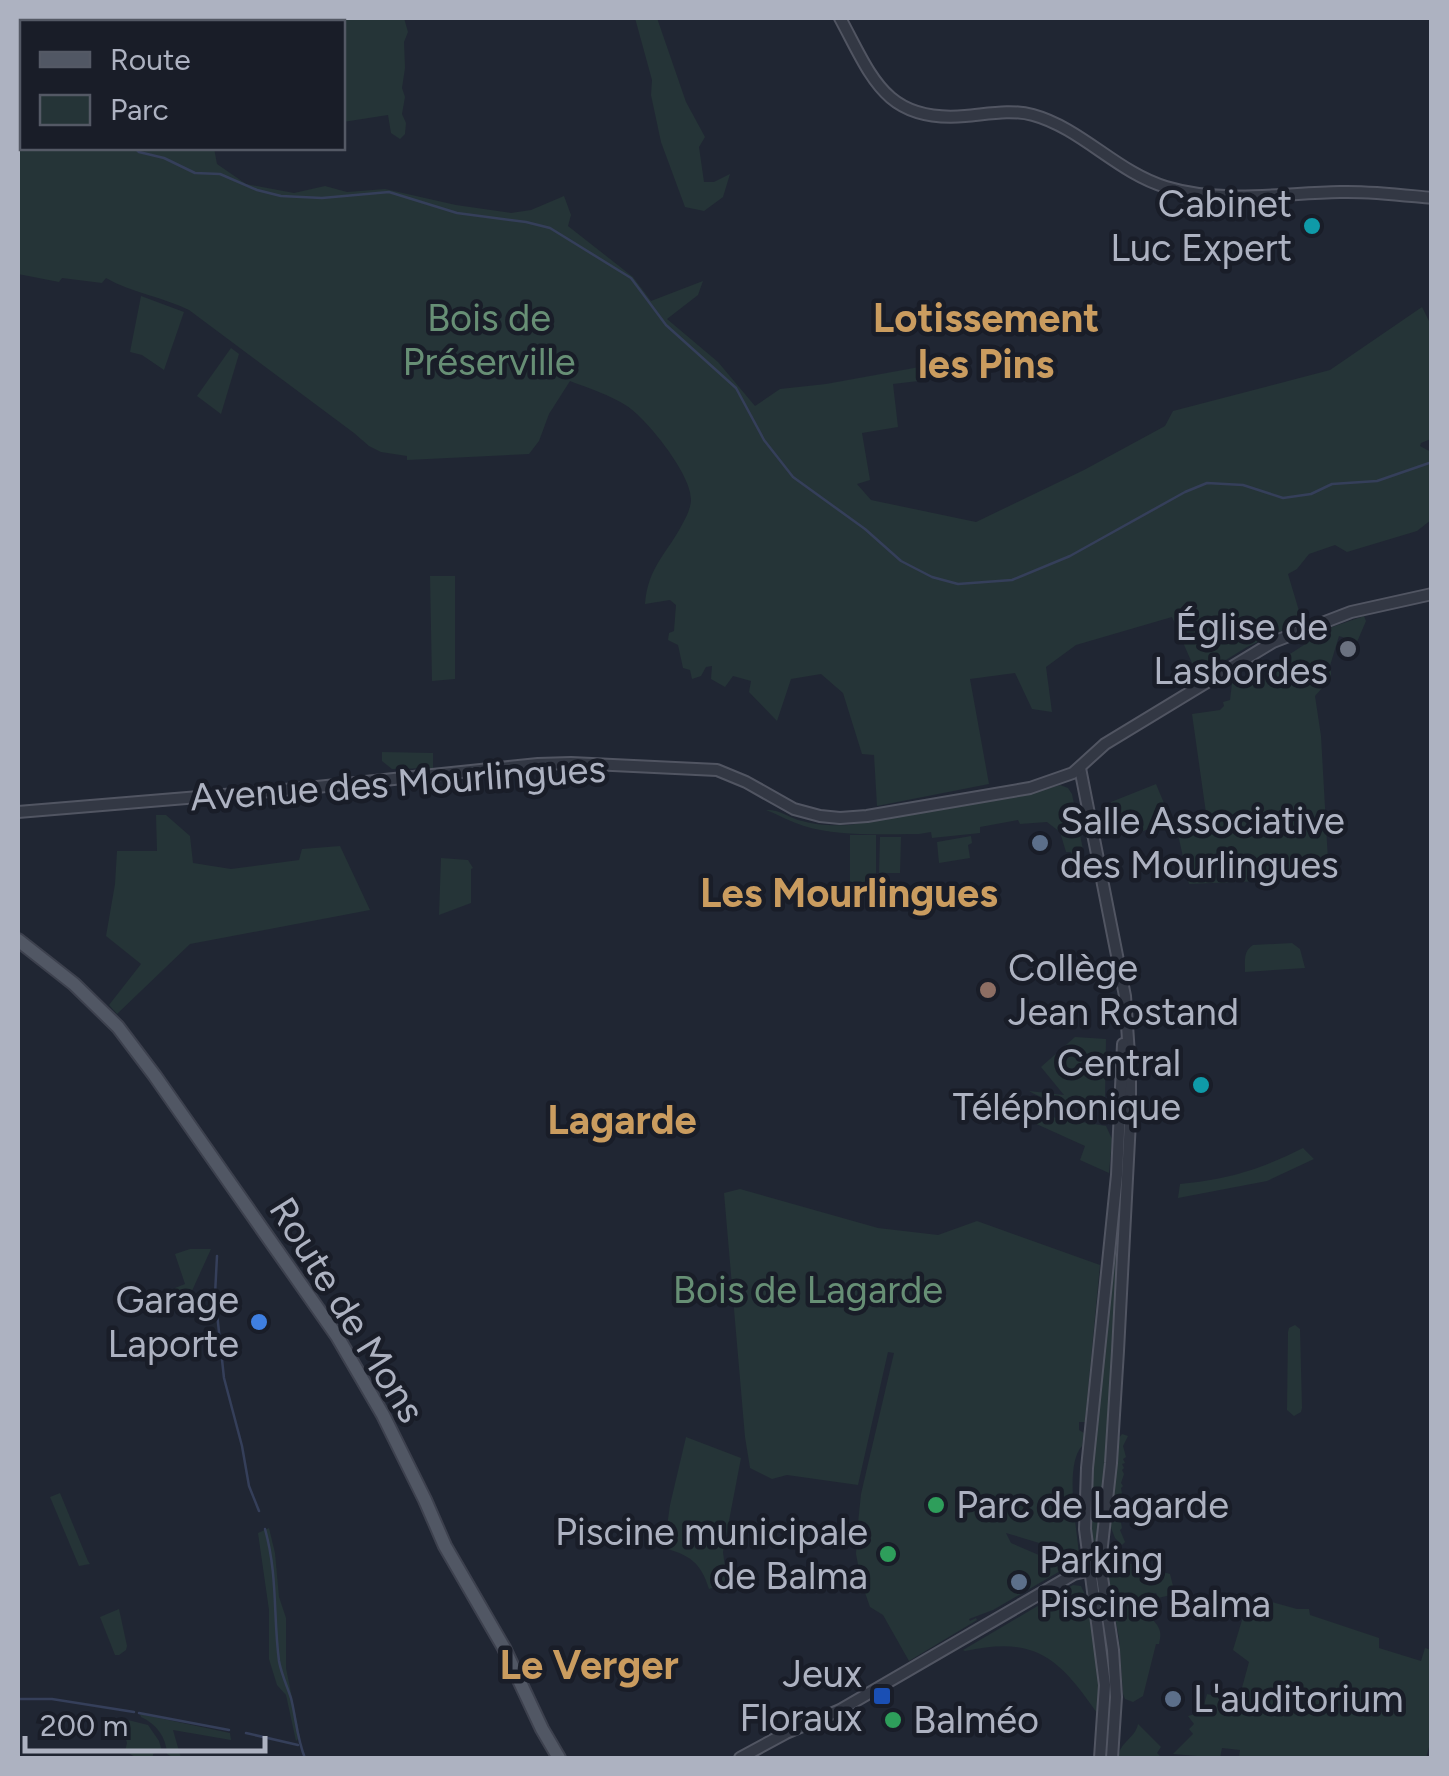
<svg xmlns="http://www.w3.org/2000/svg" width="1449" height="1776" font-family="Figtree,sans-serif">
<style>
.green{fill:#253437}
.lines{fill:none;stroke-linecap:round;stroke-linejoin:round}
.stream{stroke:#353f5a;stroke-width:2.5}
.minor-casing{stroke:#515562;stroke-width:14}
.major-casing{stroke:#3d414e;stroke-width:16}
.minor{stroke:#333844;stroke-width:10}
.major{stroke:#515764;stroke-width:12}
.culture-dot{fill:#0f9aa8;stroke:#191d28;stroke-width:4}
.worship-dot{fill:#6b7280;stroke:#191d28;stroke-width:4}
.service-dot{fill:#5c6f8a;stroke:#191d28;stroke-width:4}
.education-dot{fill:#8d6e63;stroke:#191d28;stroke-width:4}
.shop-dot{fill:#3f7fe0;stroke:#191d28;stroke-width:4}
.leisure-dot{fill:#2e9e5b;stroke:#191d28;stroke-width:4}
.transit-dot{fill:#1a4fb4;stroke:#191d28;stroke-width:4}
.labels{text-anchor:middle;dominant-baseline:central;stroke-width:9;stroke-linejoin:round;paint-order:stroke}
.poi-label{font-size:38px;fill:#adb2c1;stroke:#191d28;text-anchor:end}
.park-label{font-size:38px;fill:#678f75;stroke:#191d28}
.street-label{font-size:38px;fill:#adb2c1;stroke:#191d28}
.neighbourhood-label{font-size:40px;font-weight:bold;fill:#ca9c5f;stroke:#191d28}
</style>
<rect width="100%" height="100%" fill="#202633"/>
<g class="green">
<path d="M33 18H193L194 22H33Z"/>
<path d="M325 18H404L408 32 404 42 405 68 402 88 405 97 402 114 406 123 405 134 400 139 391 133 388 115 343 122 342 22H323Z"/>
<path d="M635 18H657L686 102 705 137 699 147 704 182H714L730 174 723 197 704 211 685 207 661 142 651 95 652 80Z"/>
<path d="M18 78 22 80V148H214L217 164 246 184 294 193 325 186 347 192 385 189 456 205 511 213 531 210 564 196 571 215 568 226 633 277 651 301 703 281 698 295 667 319 718 362 755 406 780 389 826 384 925 366 927 380 893 384 898 427 862 433 870 480 857 484 871 500 976 522 1084 470 1165 426 1173 411 1330 370 1422 307 1431 325V439L1421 443 1420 446 1431 452V520L1417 531 1347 552 1335 545 1309 554 1297 569 1288 574 1302 621 1247 647 1198 677 1172 617 1076 645 1046 667 1052 712 1032 709 1015 673 970 679 989 784 877 806 874 755 862 754 843 693 821 674 791 679 777 721 749 692 751 681 733 676 725 687 711 679 712 666 706 667 701 676 692 679 690 670 683 668 678 645 668 640 669 633 674 631 676 605 670 600 645 604C648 566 668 553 684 521 687 516 691 506 691 500 692 475 647 419 627 406 610 395 588 388 570 381L549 414 539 441 529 454 407 460V456L381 452 369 446 354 433 189 310C163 297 132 293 106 278L102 283 62 278 59 282 18 274Z"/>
<path d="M141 296 184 312 164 370 142 355 130 352Z"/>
<path d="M231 348 239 354 221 414 197 396Z"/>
<path d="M430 576H455V679L432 681Z"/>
<path d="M1364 616 1366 621 1357 642 1339 636 1329 669 1331 671V678L1315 696 1321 736 1329 878 1189 884 1177 830 1207 820 1192 714 1220 710 1224 706 1223 702 1230 700 1232 683 1265 670 1332 627Z"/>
<path d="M382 752 433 753V768L392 769 382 761Z"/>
<path d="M1156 784 1171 820 1126 838 1111 802Z"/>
<path d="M1060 785 1068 788 1072 794 1088 875 1082 878 1076 877 1071 852H1066L1060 832 1047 822 1020 824 1018 820 980 827V833L932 838 931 832 919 834C882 834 840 837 804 826 791 822 779 815 766 810 778 809 787 816 798 820 816 825 832 826 849 825L1022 796Z"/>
<path d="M156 815H166L190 836 193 863 231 869 299 860 302 849 340 846 370 910 190 944 117 1014 109 1005 141 964 106 936 115 884 117 851H157Z"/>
<rect x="850" y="835" width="26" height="51"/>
<path d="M971 836 972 843 968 845 970 858 939 863 937 842Z"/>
<path d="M880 837H901L900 873H879Z"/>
<path d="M441 858 468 860 473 868 471 869V903L439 915Z"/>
<path d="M1292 943 1300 949 1305 968 1245 972C1245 962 1243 951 1253 945Z"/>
<path d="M1075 1037 1106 1039 1105 1100C1084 1110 1049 1103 1029 1091L1064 1095 1041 1067Z"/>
<path d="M1004 1104 1034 1114 1106 1126 1112 1139 1109 1173 1080 1160 1085 1146 999 1107Z"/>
<path d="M1122 1146H1125L1108 1464 1101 1523 1096 1542H1090L1089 1480Z"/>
<path d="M1303 1148 1314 1159 1267 1181 1178 1198 1180 1184C1229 1179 1259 1170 1303 1148Z"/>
<path d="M740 1189 878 1228 938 1235 977 1221 1100 1265 1085 1422H1079V1430L1084 1433 1082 1446C1064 1466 1077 1528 1079 1555L1006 1533 1011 1543 1067 1567 993 1610 969 1619 970 1621 976 1618 977 1620 909 1661 883 1615 870 1607 861 1581 856 1554 858 1523 861 1494 894 1353 888 1352 858 1485 787 1475 772 1479 750 1468 745 1437 724 1193Z"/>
<path d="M190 1249H211L186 1304 180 1306 175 1288 185 1284 175 1254Z"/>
<path d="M1295 1325 1300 1329 1302 1408 1301 1412 1294 1416 1287 1410 1288 1332 1289 1328Z"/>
<path d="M1122 1434 1128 1436 1123 1446 1126 1457 1123 1459 1125 1463 1122 1464 1124 1468 1122 1470 1124 1474 1121 1483 1123 1486 1121 1488 1123 1499 1120 1507 1123 1511 1120 1517 1122 1528 1120 1530 1125 1542 1122 1545 1115 1538 1110 1525 1119 1438Z"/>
<path d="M686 1437 741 1458 723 1552 727 1583 709 1589C701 1562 689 1555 664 1548L670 1505Z"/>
<path d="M60 1493 88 1561 90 1564 79 1566 50 1497Z"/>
<path d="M269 1528 275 1553 279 1597 286 1618V1668L300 1737 296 1741 286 1695 277 1685 269 1659V1610L258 1533Z"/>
<path d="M1113 1559 1170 1574 1175 1594 1158 1598 1156 1593 1150 1594 1148 1614C1158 1626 1163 1629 1159 1644H1156L1143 1696 1133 1702 1125 1699 1123 1694 1119 1638 1106 1569 1109 1562Z"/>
<path d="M1073 1585 1081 1586 1087 1599 1100 1685 1097 1713C1058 1657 1035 1636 965 1651L963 1650Z"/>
<path d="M1239 1593 1297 1609H1309L1310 1615 1379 1638V1648L1421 1661 1425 1648 1431 1650 1432 1736 1426 1758H1239L1240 1750 1222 1748 1220 1758 1173 1754 1193 1734 1189 1729 1194 1724 1188 1716 1202 1712 1207 1694 1228 1699 1240 1695 1249 1662 1233 1650 1245 1610 1235 1606Z"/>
<path d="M119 1609 127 1646 126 1650 119 1655H115L100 1617Z"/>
<path d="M140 1714 230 1733 231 1740 173 1730 181 1758H174L167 1754C166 1736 156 1724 141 1717Z"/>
<path d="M120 1718 148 1725 159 1741 162 1751 154 1752 152 1758H137L125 1751 127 1743Z"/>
<path d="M1138 1724 1161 1747 1157 1753 1160 1756 1159 1758H1118C1120 1741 1135 1739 1138 1724Z"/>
</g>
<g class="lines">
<g class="stream">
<path d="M18 101H22"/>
<path d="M135 148 139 152 164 158 195 173 220 174 257 190 281 196 322 198 389 192 457 213 526 222 550 228 631 278 666 325 736 388 764 440 793 477 865 529 901 561 932 577 958 584 1012 580 1070 556 1185 492 1207 483 1243 485 1283 498 1311 494 1332 484 1377 481 1432 462"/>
<path d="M217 1256 215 1295 224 1378 242 1446 249 1486 259 1511"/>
<path d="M265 1529C278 1576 273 1615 279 1661 281 1673 287 1686 291 1698 296 1718 297 1739 305 1758"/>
<path d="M18 1699H52L134 1712"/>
<path d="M139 1713 229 1730"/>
<path d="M246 1733 298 1745"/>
</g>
<g class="minor-casing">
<g id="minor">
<path d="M840 18C872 77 885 123 965 116 988 114 1011 109 1033 115 1081 128 1118 173 1166 187 1223 204 1282 193 1340 192 1371 191 1401 195 1432 198"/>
<path d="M1080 768 1125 996 1130 1069V1121L1118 1351 1111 1463 1100 1564 1113 1650 1116 1697 1112 1758"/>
<path d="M18 812 307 788 538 764 571 763 717 770 746 782 794 809 820 816 840 818 867 816 1030 788 1073 773 1105 744 1273 642 1351 612 1432 594"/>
<path d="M740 1758 786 1733 840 1710 1074 1574 1096 1569"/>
<path d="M1100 1758 1105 1685 1085 1529 1087 1468 1117 1175 1123 1044"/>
</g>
</g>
<g class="major-casing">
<path id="major" d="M18 940 74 984 118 1027 155 1076 337 1336 383 1415 425 1500 445 1546 504 1648 542 1729 559 1758"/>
</g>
<use href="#minor" class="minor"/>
<use href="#major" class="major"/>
</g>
<g class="culture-dot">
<circle cx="1312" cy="226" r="10"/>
<circle cx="1201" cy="1085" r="10"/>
</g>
<circle class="worship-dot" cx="1348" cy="649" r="10"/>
<g class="service-dot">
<circle cx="1040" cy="843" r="10"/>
<circle cx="1019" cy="1582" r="10"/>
<circle cx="1173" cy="1699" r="10"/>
</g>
<circle class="education-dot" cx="988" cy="990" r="10"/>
<circle class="shop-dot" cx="259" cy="1322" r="10"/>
<g class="leisure-dot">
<circle cx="936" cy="1505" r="10"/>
<circle cx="888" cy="1554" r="10"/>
<circle cx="893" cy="1720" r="10"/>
</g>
<rect class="transit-dot" x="872" y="1686" width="20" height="20" rx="5"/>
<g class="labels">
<g class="poi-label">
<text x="1292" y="204">Cabinet<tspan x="1292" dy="44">Luc Expert</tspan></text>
<text x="1328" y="627">Église de<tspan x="1328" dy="44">Lasbordes</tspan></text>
<text x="1060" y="821" text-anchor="start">Salle Associative<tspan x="1060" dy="44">des Mourlingues</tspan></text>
<text x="1008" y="968" text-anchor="start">Collège<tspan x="1008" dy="44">Jean Rostand</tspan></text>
<text x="1181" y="1063">Central<tspan x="1181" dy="44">Téléphonique</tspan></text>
<text x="239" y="1300">Garage<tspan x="239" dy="44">Laporte</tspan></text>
<text x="956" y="1505" text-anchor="start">Parc de Lagarde</text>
<text x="868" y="1532">Piscine municipale<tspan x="868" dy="44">de Balma</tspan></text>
<text x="1039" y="1560" text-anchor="start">Parking<tspan x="1039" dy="44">Piscine Balma</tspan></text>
<text x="862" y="1674">Jeux<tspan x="862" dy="44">Floraux</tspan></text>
<text x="1193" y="1699" text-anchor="start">L'auditorium</text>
<text x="913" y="1720" text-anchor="start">Balméo</text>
</g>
<g class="park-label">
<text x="489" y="318">Bois de<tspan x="489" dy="44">Préserville</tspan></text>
<text x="808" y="1290">Bois de Lagarde</text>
</g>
<g class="street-label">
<text transform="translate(398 783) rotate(-4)">Avenue des Mourlingues</text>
<text transform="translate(347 1310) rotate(58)">Route de Mons</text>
</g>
<g class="neighbourhood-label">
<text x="986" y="318">Lotissement<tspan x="986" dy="46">les Pins</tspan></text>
<text x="849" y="893">Les Mourlingues</text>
<text x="622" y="1120">Lagarde</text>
<text x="589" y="1665">Le Verger</text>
</g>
</g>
<rect width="1449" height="1776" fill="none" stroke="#adb2c1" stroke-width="40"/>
<rect x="20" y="20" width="325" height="130" fill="#191d28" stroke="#545965" stroke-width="2.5"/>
<rect x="40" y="52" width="50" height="15" fill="#515764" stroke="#545965" stroke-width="2.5"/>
<text x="110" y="70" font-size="30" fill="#adb2c1">Route</text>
<rect x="40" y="95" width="50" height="30" fill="#253437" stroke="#545965" stroke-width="2.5"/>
<text x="110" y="120" font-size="30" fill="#adb2c1">Parc</text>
<path d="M25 1736v15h240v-15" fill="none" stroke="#adb2c1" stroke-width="5"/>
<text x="40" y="1736" font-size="30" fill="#adb2c1" stroke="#191d28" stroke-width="8" paint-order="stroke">200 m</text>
</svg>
